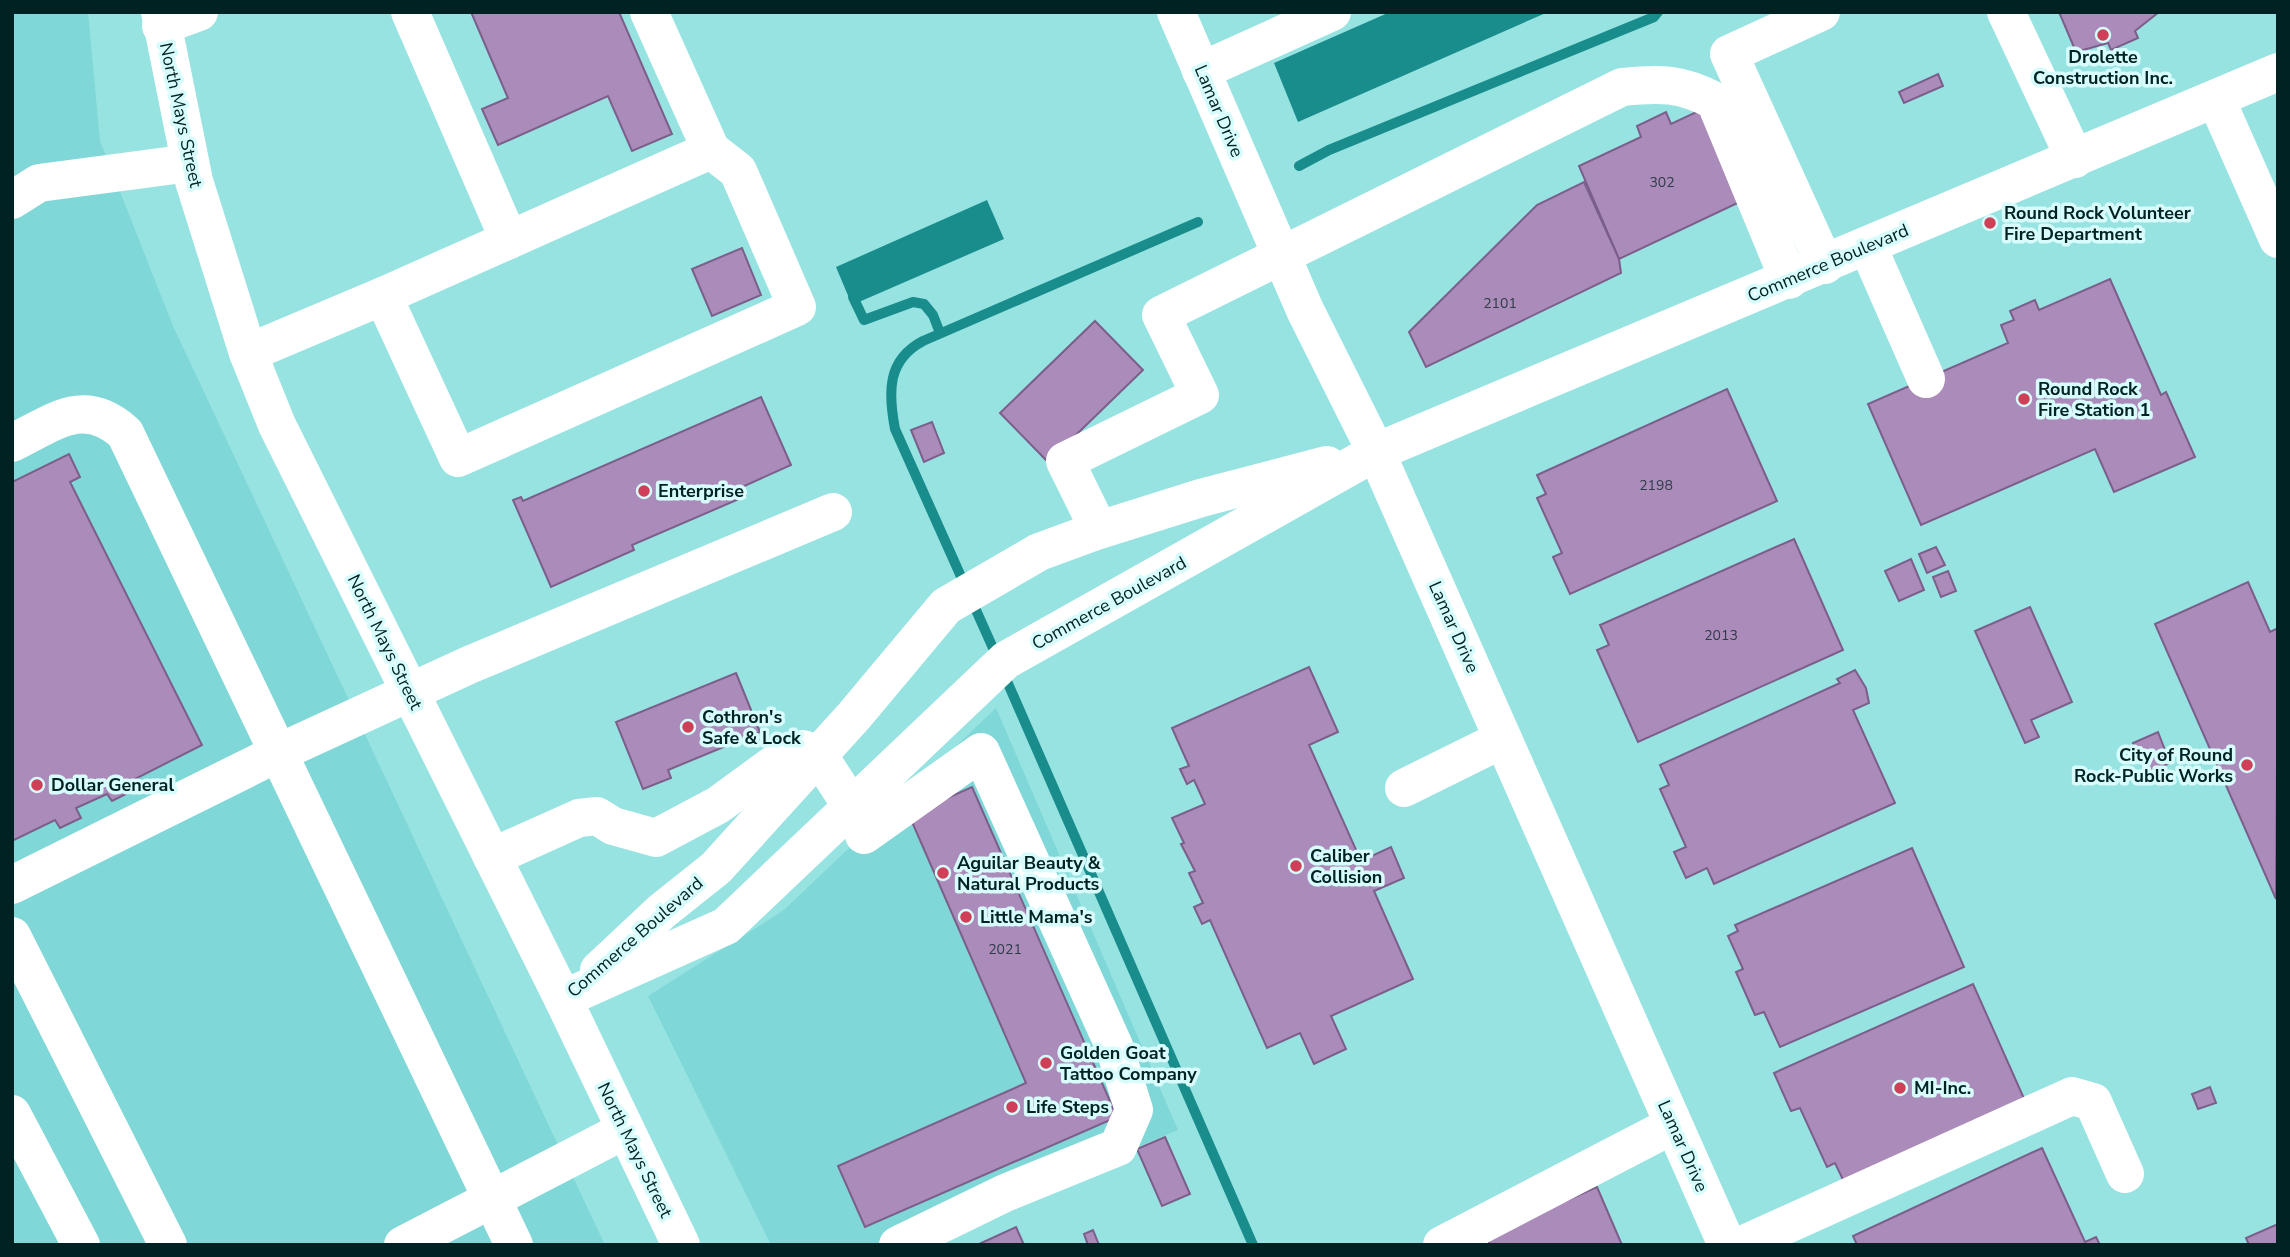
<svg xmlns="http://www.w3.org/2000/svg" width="2290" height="1257" font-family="'Nunito Sans',sans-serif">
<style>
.built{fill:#80d7d7}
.water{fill:#198c8c}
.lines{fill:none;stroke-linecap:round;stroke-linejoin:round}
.stream{stroke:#198c8c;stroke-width:10}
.building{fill:#ab8bb9;stroke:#7c5e8a;stroke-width:2}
.minor{stroke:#fff;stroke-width:38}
.major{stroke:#fff;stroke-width:38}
.poi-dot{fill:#cf3f57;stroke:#d7fcfb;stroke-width:2.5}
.labels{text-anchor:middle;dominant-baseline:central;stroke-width:7;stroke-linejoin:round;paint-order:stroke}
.number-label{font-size:14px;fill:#2c3c48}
.poi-label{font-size:18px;font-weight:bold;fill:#012222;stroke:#d7fcfb;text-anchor:start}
.street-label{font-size:18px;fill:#012222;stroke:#d7fcfb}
</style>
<rect width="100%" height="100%" fill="#96e3e2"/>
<g class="built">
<path d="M12 12H88L100 141 173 326 605 1245H12Z"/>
<path d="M996 708 1178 1130 901 1245H771L648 996 784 910Z"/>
</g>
<g class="water">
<path d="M1390 12H1548L1298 122 1274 63Z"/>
<path d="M987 200 1004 239 852 305 836 267Z"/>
</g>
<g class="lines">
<g class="stream">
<path d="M1299 166 1329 150 1654 17 1658 12"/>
<path d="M853 297 864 320 913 302 924 304 933 315 940 333"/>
<path d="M997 657 895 429C888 392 887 360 923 341L1198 222"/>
<path d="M1003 672 1253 1245"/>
</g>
</g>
<g class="building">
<path d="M471 12H619L672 134 632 151 608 96 498 145 482 109 508 98Z"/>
<path d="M2059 12H2159L2135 31 2138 38 2111 50 2108 43 2076 52Z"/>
<path d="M1938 74 1943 86 1904 103 1899 92Z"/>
<path d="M1705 108 1746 199 1619 259 1579 166 1641 137 1637 126 1666 112 1671 124Z"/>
<path d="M1584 182 1619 259 1621 273 1426 367 1409 332 1537 205Z"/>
<path d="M742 248 761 295 712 316 692 269Z"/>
<path d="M2110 279 2161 395 2166 392 2195 457 2114 492 2095 449 1921 525 1868 404 2008 343 2001 325 2014 320 2010 311 2035 300 2039 310Z"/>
<path d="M1095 321 1143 370 1048 462 1000 413Z"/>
<path d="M1727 389 1777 501 1570 594 1553 557 1562 553 1537 498 1546 494 1537 475Z"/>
<path d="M761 397 791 465 742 487 746 496 632 545 634 550 551 587 513 500 521 497 523 501Z"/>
<path d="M932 422 944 453 924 462 911 430Z"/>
<path d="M69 454 80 477 70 482 202 745 129 782 132 791 112 801 107 794 76 808 81 818 60 828 55 820 12 841V482Z"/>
<path d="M1794 539 1843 650 1638 742 1597 650 1609 645 1600 625Z"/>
<path d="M1936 547 1945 565 1927 573 1919 554Z"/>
<path d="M1911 559 1924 590 1899 601 1885 571Z"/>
<path d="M1948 571 1956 591 1941 597 1933 577Z"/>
<path d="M2248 582 2270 632 2278 628 2276 899 2155 624Z"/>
<path d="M2030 607 2072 702 2031 720 2039 737 2025 743 1975 631Z"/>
<path d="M1309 667 1338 732 1309 745 1361 861 1391 847 1404 878 1374 891 1413 979 1331 1016 1346 1049 1314 1064 1300 1033 1267 1048 1210 920 1202 924 1194 907 1203 903 1189 873 1195 871 1181 844 1184 843 1172 818 1205 804 1194 780 1187 784 1180 769 1189 766 1172 728Z"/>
<path d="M1855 670 1866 688 1869 703 1853 710 1895 803 1714 884 1707 868 1686 878 1674 852 1686 847 1660 789 1669 785 1660 765 1840 683 1837 679Z"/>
<path d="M736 673 760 732 668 770 671 778 643 789 616 722Z"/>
<path d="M2158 732 2170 763 2146 774 2133 743Z"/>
<path d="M972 787 1117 1117 865 1227 838 1166 1026 1083 909 815Z"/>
<path d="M1912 848 1964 967 1780 1047 1764 1012 1755 1015 1736 972 1743 969 1728 936 1738 931 1735 925Z"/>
<path d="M1973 984 2026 1103 1845 1184 1835 1163 1827 1167 1800 1108 1791 1111 1774 1073Z"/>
<path d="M2210 1087 2216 1103 2198 1109 2192 1094Z"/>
<path d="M1165 1137 1190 1194 1162 1206 1137 1149Z"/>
<path d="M2042 1148 2085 1242 2096 1237 2100 1245H1857L1853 1236Z"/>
<path d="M1597 1187 1622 1245H1490L1486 1236Z"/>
<path d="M2278 1224V1245H2249L2246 1238Z"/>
<path d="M1016 1227 1024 1245H977Z"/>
<path d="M1093 1230 1099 1245H1088L1084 1234Z"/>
</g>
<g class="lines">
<g class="minor">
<path d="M410 12 509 240"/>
<path d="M1176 12 1305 310 1376 452 1727 1245"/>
<path d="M1821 12 1729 54 1825 265"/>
<path d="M2006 12 2075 159"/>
<path d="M161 26 199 12"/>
<path d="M1201 71 1332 12"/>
<path d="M2216 99 2278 239"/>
<path d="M12 200 39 183 190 163"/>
<path d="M1868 247 1926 379"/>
<path d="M383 296 711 150"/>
<path d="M248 353 383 296 458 458 797 307 738 171 711 150 649 12"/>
<path d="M12 443C55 422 84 396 125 433L514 1245"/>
<path d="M1099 530 1065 461 1200 395 1161 315 1622 87C1661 83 1681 83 1715 101L1789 280"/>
<path d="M1404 788 1503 739"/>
<path d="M864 835 981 752 1114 1046 1134 1110 1118 1147 1005 1193 898 1245"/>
<path d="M492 857 579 818 597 816 613 826 656 838 718 805 777 762 803 749 819 756 852 807"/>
<path d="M12 885 278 753 469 665 833 512"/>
<path d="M12 936 168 1245"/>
<path d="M599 970 662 911 716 868 854 716 946 606 1039 552 1099 530 1201 498 1327 465"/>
<path d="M563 999 726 926 1006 660 1376 452 2278 72"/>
<path d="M12 1114 81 1245"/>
<path d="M403 1245 625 1130"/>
<path d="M1442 1245 1673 1125"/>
<path d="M1742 1245 2072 1096 2093 1102 2125 1174"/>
</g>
<path class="major" d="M160 12 194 181 248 353 277 425 563 999 681 1245"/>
</g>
<g class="poi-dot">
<circle cx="2103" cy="35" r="7"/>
<circle cx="1990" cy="223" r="7"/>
<circle cx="2024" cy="399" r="7"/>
<circle cx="644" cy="491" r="7"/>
<circle cx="688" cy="727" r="7"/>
<circle cx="2247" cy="765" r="7"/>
<circle cx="37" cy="785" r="7"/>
<circle cx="1296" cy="866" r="7"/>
<circle cx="943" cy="873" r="7"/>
<circle cx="966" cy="917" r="7"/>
<circle cx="1046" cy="1063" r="7"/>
<circle cx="1900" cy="1088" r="7"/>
<circle cx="1012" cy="1107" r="7"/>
</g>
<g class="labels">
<g class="number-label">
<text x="1662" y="182">302</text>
<text x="1500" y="303">2101</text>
<text x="1656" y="485">2198</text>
<text x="1721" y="635">2013</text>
<text x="1005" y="949">2021</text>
</g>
<g class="poi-label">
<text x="2103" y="57" text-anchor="middle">Drolette<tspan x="2103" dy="21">Construction Inc.</tspan></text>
<text x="2004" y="213">Round Rock Volunteer<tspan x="2004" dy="21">Fire Department</tspan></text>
<text x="2038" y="389">Round Rock<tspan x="2038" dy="21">Fire Station 1</tspan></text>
<text x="658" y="491">Enterprise</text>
<text x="702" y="717">Cothron's<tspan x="702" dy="21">Safe &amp; Lock</tspan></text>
<text x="2233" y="755" text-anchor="end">City of Round<tspan x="2233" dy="21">Rock-Public Works</tspan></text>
<text x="51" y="785">Dollar General</text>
<text x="1310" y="856">Caliber<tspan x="1310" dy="21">Collision</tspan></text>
<text x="957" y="863">Aguilar Beauty &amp;<tspan x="957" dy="21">Natural Products</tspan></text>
<text x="980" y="917">Little Mama's</text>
<text x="1060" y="1053">Golden Goat<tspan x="1060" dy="21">Tattoo Company</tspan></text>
<text x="1914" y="1088">MI-Inc.</text>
<text x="1026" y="1107">Life Steps</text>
</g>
<g class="street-label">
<text transform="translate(1219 111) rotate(67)">Lamar Drive</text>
<text transform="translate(181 115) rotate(78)">North Mays Street</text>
<text transform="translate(1828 263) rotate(-23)">Commerce Boulevard</text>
<text transform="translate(1109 603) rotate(-29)">Commerce Boulevard</text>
<text transform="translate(1454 627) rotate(66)">Lamar Drive</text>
<text transform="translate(385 642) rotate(64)">North Mays Street</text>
<text transform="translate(635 937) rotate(-41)">Commerce Boulevard</text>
<text transform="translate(1683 1146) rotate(66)">Lamar Drive</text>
<text transform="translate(635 1150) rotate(64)">North Mays Street</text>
</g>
</g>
<rect width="2290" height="1257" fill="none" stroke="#012222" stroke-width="28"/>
</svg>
